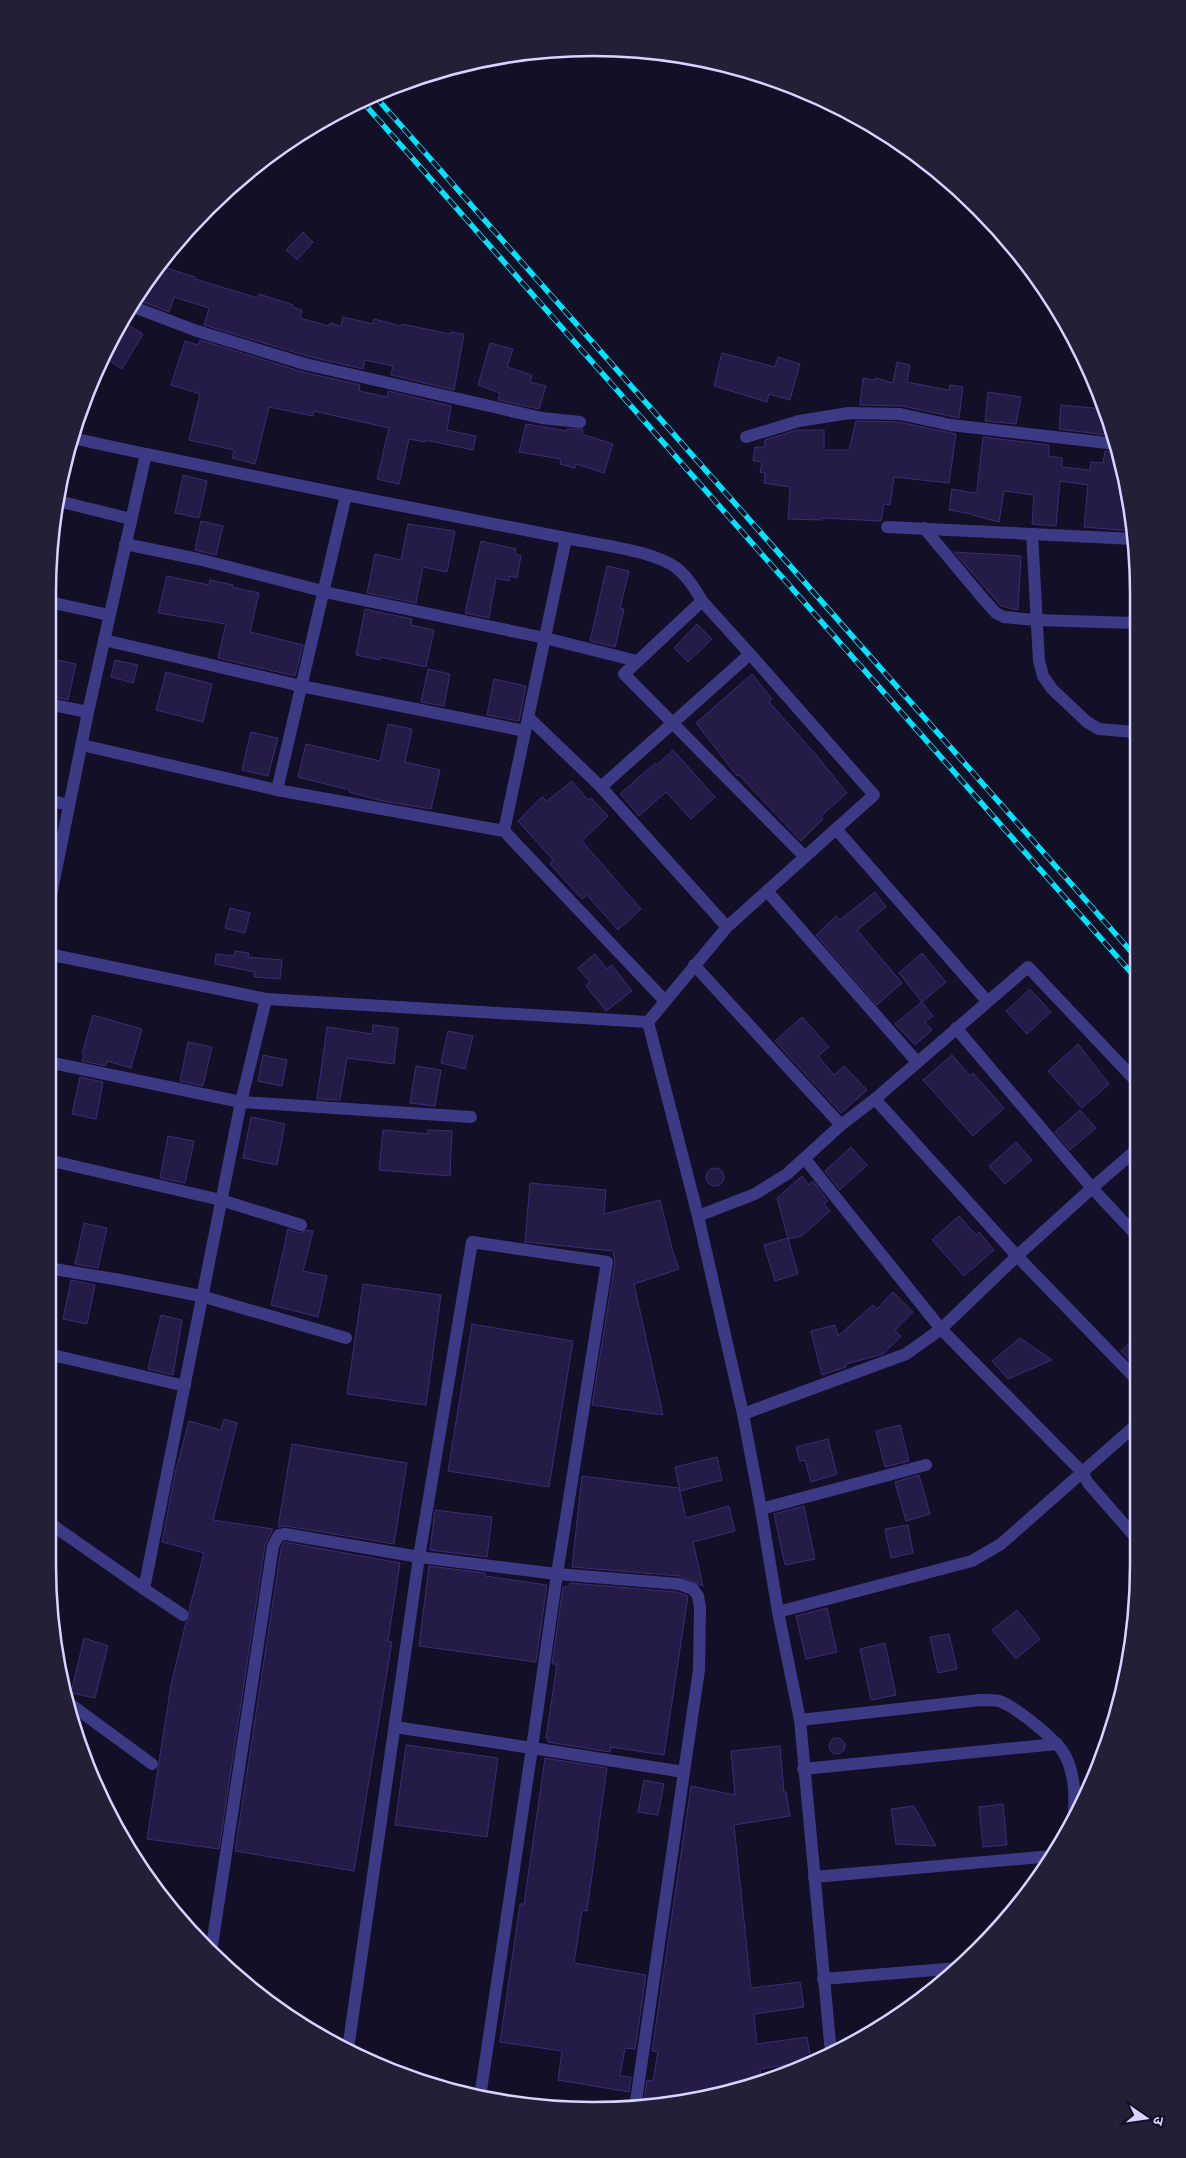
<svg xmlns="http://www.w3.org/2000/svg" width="1186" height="2158" font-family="Inter,'Noto Sans Devanagari',sans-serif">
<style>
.building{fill:#241b47;stroke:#3b2d73}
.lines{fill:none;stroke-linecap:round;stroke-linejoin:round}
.minor{stroke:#3d3a85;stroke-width:12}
.rail-casing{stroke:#00e5ff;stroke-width:5.5}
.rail{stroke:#130f26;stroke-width:4;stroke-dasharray:11;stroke-linecap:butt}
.rim{fill:none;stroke:#d9d4ff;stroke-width:2.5}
</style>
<rect width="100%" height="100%" fill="#130f26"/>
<g class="building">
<path d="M303 232 313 242 297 260 286 250Z"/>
<path d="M160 266 195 277V279L258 298 259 294 293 305 292 307 302 310 300 318 329 326 330 323 341 326 343 317 373 324 374 319 401 326 402 324 450 334 451 332 464 334 454 390 391 375 393 366 365 360 363 369 307 356 204 325 209 308 174 297 169 312 136 299Z"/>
<path d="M121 320 143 334 122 369 105 358Z"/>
<path d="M200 340 303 372 360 385 359 391 387 397 388 391 451 406 447 430 476 436 473 450 425 440V442L409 439 399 484 377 479 389 428 314 411 313 416 269 407 255 464 232 458 234 450 189 440 200 394 171 385 185 341 198 345Z"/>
<path d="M490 343 513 349 507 367 532 375 530 382 546 386 539 409 498 400 500 393 478 385Z"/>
<path d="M722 353 775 367 778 357 800 364 790 400 769 394 767 402 714 386Z"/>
<path d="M897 362 910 365 907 382 949 390 950 385 963 387 959 418 902 406 860 405 863 378 875 380 876 378 893 383Z"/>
<path d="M988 392 1021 397 1016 424 985 421Z"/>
<path d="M1061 405 1105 409 1114 436 1059 429Z"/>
<path d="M856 421 899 422 956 434 949 483 894 477 890 505 884 504 881 521 822 518V520L788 519 790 487 764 483 765 473 760 472 762 462 753 461 755 447H764L765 440 797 430H824V450H849Z"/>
<path d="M526 424 567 431V429H583L582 434 613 444 604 473 576 464 575 468 560 464 561 459 519 452Z"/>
<path d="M983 437 1049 445V456L1062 458V467L1090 470 1091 462 1103 463 1105 451 1117 452 1134 521 1132 531 1084 527 1088 485 1060 481 1056 526 1032 524 1034 495 1004 491 999 522 972 515V514L949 510 952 489 975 493 977 490Z"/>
<path d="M183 475 207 481 199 518 175 513Z"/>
<path d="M201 521 223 526 216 555 195 550Z"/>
<path d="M408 524 455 531 447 572 423 567 416 603 367 593 375 554 401 560Z"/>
<path d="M481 541 516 549 515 554 521 556 517 578 510 576 509 581 496 578 489 618 465 613Z"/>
<path d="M954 552 1021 556 1018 610 1001 606Z"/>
<path d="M607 566 629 571 620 608 624 609 615 647 590 641Z"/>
<path d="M167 576 209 585 210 580 233 585 232 587 259 593 250 632 303 645 295 676 218 658 226 624 158 613Z"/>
<path d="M365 609 412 619 411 625 434 630 426 667 380 657V660L356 655Z"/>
<path d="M697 624 712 639 688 662 674 648Z"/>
<path d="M49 658 76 664 68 700 48 696Z"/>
<path d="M115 660 138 665 133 683 111 677Z"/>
<path d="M428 669 450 674 444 706 421 702Z"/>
<path d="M166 672 212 684 203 722 156 710Z"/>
<path d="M752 674 772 699 769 702 817 756 847 793 821 816 823 819 801 841 739 775 737 776 696 723Z"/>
<path d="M494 679 526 686 519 721 487 715Z"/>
<path d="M388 724 412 729 405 762 440 770 431 809 382 801 349 792 350 790 298 777 306 744 380 761Z"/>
<path d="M251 732 278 738 268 776 242 770Z"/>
<path d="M673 750 715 797 691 819 666 792 639 816 620 794 655 763 657 765Z"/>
<path d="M572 781 588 800 591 798 608 816 582 841 641 909 618 930 587 895 582 899 568 884 550 864 553 860 518 821 542 797 547 801Z"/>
<path d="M875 892 886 907 857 930 902 983 877 1005 816 935 836 916 840 920Z"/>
<path d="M230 908 250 913 245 933 225 928Z"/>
<path d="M235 951 249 953 248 957 282 960 280 979 254 977 255 972 215 964 216 954 234 956Z"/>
<path d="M922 953 946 982 922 1002 899 973Z"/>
<path d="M595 954 607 969 612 965 632 991 606 1011 586 986 590 982 578 968Z"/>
<path d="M1030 989 1051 1012 1027 1034 1006 1011Z"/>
<path d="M922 1002 933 1016 925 1022 932 1030 915 1045 895 1024Z"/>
<path d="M93 1015 142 1029 131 1068 107 1061 106 1066 82 1061 84 1055 82 1054Z"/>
<path d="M802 1017 829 1047 818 1056 834 1075 844 1066 867 1090 841 1113 775 1041Z"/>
<path d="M373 1025 398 1028 394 1064 347 1058 340 1100 317 1099 327 1027 372 1034Z"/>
<path d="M448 1031 473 1036 465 1069 441 1063Z"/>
<path d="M188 1042 212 1047 203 1086 180 1081Z"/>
<path d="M1078 1044 1109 1084 1082 1108 1048 1071Z"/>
<path d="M263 1055 287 1060 282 1086 258 1081Z"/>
<path d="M952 1055 970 1076 973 1073 1004 1108 973 1136 923 1080Z"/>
<path d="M416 1066 441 1070 435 1106 410 1103Z"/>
<path d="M80 1077 103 1082 96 1119 72 1114Z"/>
<path d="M1080 1110 1096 1128 1070 1150 1055 1132Z"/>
<path d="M251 1117 285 1124 277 1165 243 1158Z"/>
<path d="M383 1130 428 1134V1130L452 1131 450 1176 379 1170Z"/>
<path d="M168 1136 194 1141 185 1183 160 1178Z"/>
<path d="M1016 1142 1032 1160 1005 1184 989 1166Z"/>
<path d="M851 1147 867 1165 840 1190 825 1171Z"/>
<circle cx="715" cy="1177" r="9"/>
<path d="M802 1176 809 1185 813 1181 828 1201 824 1204 830 1211 802 1236 788 1239 777 1198Z"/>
<path d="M530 1183 606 1190 604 1214 660 1200 672 1249 679 1269 634 1284 663 1415 592 1405 615 1263 613 1251 525 1242Z"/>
<path d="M959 1216 976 1235 979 1232 994 1250 964 1276 932 1240Z"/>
<path d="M84 1223 107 1228 98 1268 75 1264Z"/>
<path d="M288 1229 299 1233 307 1230 313 1231 303 1271 327 1276 318 1317 271 1305Z"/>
<path d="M788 1238 798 1274 775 1281 764 1245Z"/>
<path d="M71 1280 95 1285 87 1324 63 1319Z"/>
<path d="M363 1284 441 1295 426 1405 347 1394Z"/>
<path d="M893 1292 913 1312 895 1330 901 1336 883 1354 846 1364V1367L822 1375 811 1331 835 1325 838 1336 873 1305 877 1309Z"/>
<path d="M161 1315 182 1320 173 1375 148 1369Z"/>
<path d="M472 1324 573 1341 549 1487 448 1471Z"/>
<path d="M1136 1337 1137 1355V1368L1121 1351Z"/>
<path d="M1020 1338 1052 1360 1008 1379 992 1361Z"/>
<path d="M224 1419 237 1423 213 1520 273 1529 265 1545 219 1849 147 1839 171 1685 186 1622 191 1616 189 1610 204 1553 162 1542 176 1469 189 1421 221 1430Z"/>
<path d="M900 1425 909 1461 885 1467 876 1431Z"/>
<path d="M828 1439 837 1474 811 1482 805 1460 800 1461 796 1447Z"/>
<path d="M292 1444 407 1463 394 1544 286 1526 278 1527Z"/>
<path d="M717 1457 722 1480 680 1491 675 1467Z"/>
<path d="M919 1475 930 1514 906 1521 895 1482Z"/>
<path d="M582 1476 679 1488 686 1518 729 1506 735 1531 693 1542 703 1586 680 1576 572 1567Z"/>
<path d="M804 1506 815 1559 785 1565 774 1514Z"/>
<path d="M435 1510 492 1517 487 1557 430 1550Z"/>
<path d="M908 1525 913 1553 891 1558 885 1529Z"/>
<path d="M284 1542 400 1563 388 1641 392 1642 354 1871 235 1851 281 1549Z"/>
<path d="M429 1566 485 1573V1576L547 1585 536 1662 419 1646Z"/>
<path d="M570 1583 677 1592 688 1596 664 1755 611 1747 610 1752 548 1742V1738H546L557 1664H552L563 1587H567Z"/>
<path d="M827 1608 837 1652 806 1659 796 1616Z"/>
<path d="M1017 1610 1040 1639 1016 1659 992 1630Z"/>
<path d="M949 1634 957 1669 938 1673 930 1637Z"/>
<path d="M84 1638 108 1646 95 1698 71 1693Z"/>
<path d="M885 1643 896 1695 871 1700 860 1649Z"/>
<circle cx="837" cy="1746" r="8"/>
<path d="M406 1745 498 1758 487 1837 395 1825Z"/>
<path d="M780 1746 784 1792H786L790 1816 734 1825 751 1988 800 1982 804 2007 754 2014 757 2044 807 2037 811 2061 760 2069 761 2083 734 2092 643 2107 647 2080 653 2081 658 2052 652 2051 691 1786 735 1795 731 1751Z"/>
<path d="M545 1758 607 1768 587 1911 582 1910 574 1963 646 1975 635 2049 625 2048 620 2076 631 2077 629 2092 558 2080 562 2051 500 2042 520 1904H524Z"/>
<path d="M644 1780 664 1784 658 1815 638 1812Z"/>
<path d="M1003 1804 1007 1845 983 1847 979 1807Z"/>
<path d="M914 1806 936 1846 896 1844 891 1809Z"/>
</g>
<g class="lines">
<g class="minor">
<path d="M131 306 197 331 305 364 542 418 580 422"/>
<path d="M746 437 799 421 849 413 900 414 951 425 1116 444"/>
<path d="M146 454 346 495 277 790 504 831 566 538 346 495"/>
<path d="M58 501 131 519"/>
<path d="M887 527 1134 539"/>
<path d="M924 528 985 601 996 613 1004 617 1035 620 1134 623"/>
<path d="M1032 534 1039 661 1043 676 1052 689 1087 722 1099 729 1135 732"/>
<path d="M566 538C595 544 658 551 679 570 689 579 696 590 702 601"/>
<path d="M125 544 198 559 334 594 545 638 637 661"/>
<path d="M49 602 109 615"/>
<path d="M104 640 301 686 525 731"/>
<path d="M750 654 702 601 624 674 805 857"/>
<path d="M48 704 88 712"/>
<path d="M528 717 601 787 727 927 836 829 987 1001"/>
<path d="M82 745 277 790"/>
<path d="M601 787 750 654 874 795 836 829"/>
<path d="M48 800 69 805"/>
<path d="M504 831 665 1001"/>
<path d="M767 891 917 1062"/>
<path d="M48 910 88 712 146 454 72 438"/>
<path d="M48 954 266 999 648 1022 727 927"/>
<path d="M694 965 841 1125"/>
<path d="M648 1022 698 1216 743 1414 761 1509 778 1612 800 1720 831 2053"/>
<path d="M956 1028 1092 1188 1136 1150"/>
<path d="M48 1062 241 1102 471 1117"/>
<path d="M875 1099 1017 1256 1137 1380"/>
<path d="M805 1159 941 1329 1082 1472 1088 1483 1137 1539"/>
<path d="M48 1160 221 1200 301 1225"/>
<path d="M698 1216 755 1194 787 1174 841 1125 875 1099 1028 967 1136 1081"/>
<path d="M48 1268 120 1280 201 1296 346 1338"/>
<path d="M48 1354 185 1386"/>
<path d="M743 1414 906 1354 941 1329 1017 1256 1092 1188 1136 1235"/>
<path d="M761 1509 926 1465"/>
<path d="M48 1522 144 1589 241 1102 266 999"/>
<path d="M144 1589 183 1615"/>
<path d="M778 1612 972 1561 1001 1544 1137 1424"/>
<path d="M66 1701 152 1764"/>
<path d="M800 1720 980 1700C986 1700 993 1700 999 1701 1015 1706 1058 1741 1065 1755 1075 1775 1075 1795 1074 1816"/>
<path d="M395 1727 532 1748 480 2097"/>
<path d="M803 1769 1057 1744"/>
<path d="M814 1877 1053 1856"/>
<path d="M211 1952 273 1546 279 1535 285 1534 419 1557 557 1574 679 1584 693 1589 698 1596 700 1608 699 1670 684 1772"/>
<path d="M823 1979 959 1968"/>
<path d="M348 2049 419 1557 472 1242 607 1262 557 1574 532 1748 684 1772 635 2108"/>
</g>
<g class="rail-casing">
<g id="rail">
<path d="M374 95 1135 956"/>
<path d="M361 100 1135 977"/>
</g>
</g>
<use href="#rail" class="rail"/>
</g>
<path d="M0 0H1186V2158H0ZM593 56H593A537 537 0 0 1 1130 593V1565A537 537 0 0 1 593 2102H593A537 537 0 0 1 56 1565V593A537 537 0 0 1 593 56Z" fill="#231f37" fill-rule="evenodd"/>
<path class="rim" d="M593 56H593A537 537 0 0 1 1130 593V1565A537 537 0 0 1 593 2102H593A537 537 0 0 1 56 1565V593A537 537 0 0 1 593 56Z"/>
<g transform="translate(1146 2118) rotate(103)" stroke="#130f26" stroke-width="4" paint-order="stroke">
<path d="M0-4L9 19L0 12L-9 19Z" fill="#d9d4ff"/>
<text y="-8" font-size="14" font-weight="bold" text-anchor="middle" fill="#d9d4ff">उ</text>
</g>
</svg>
